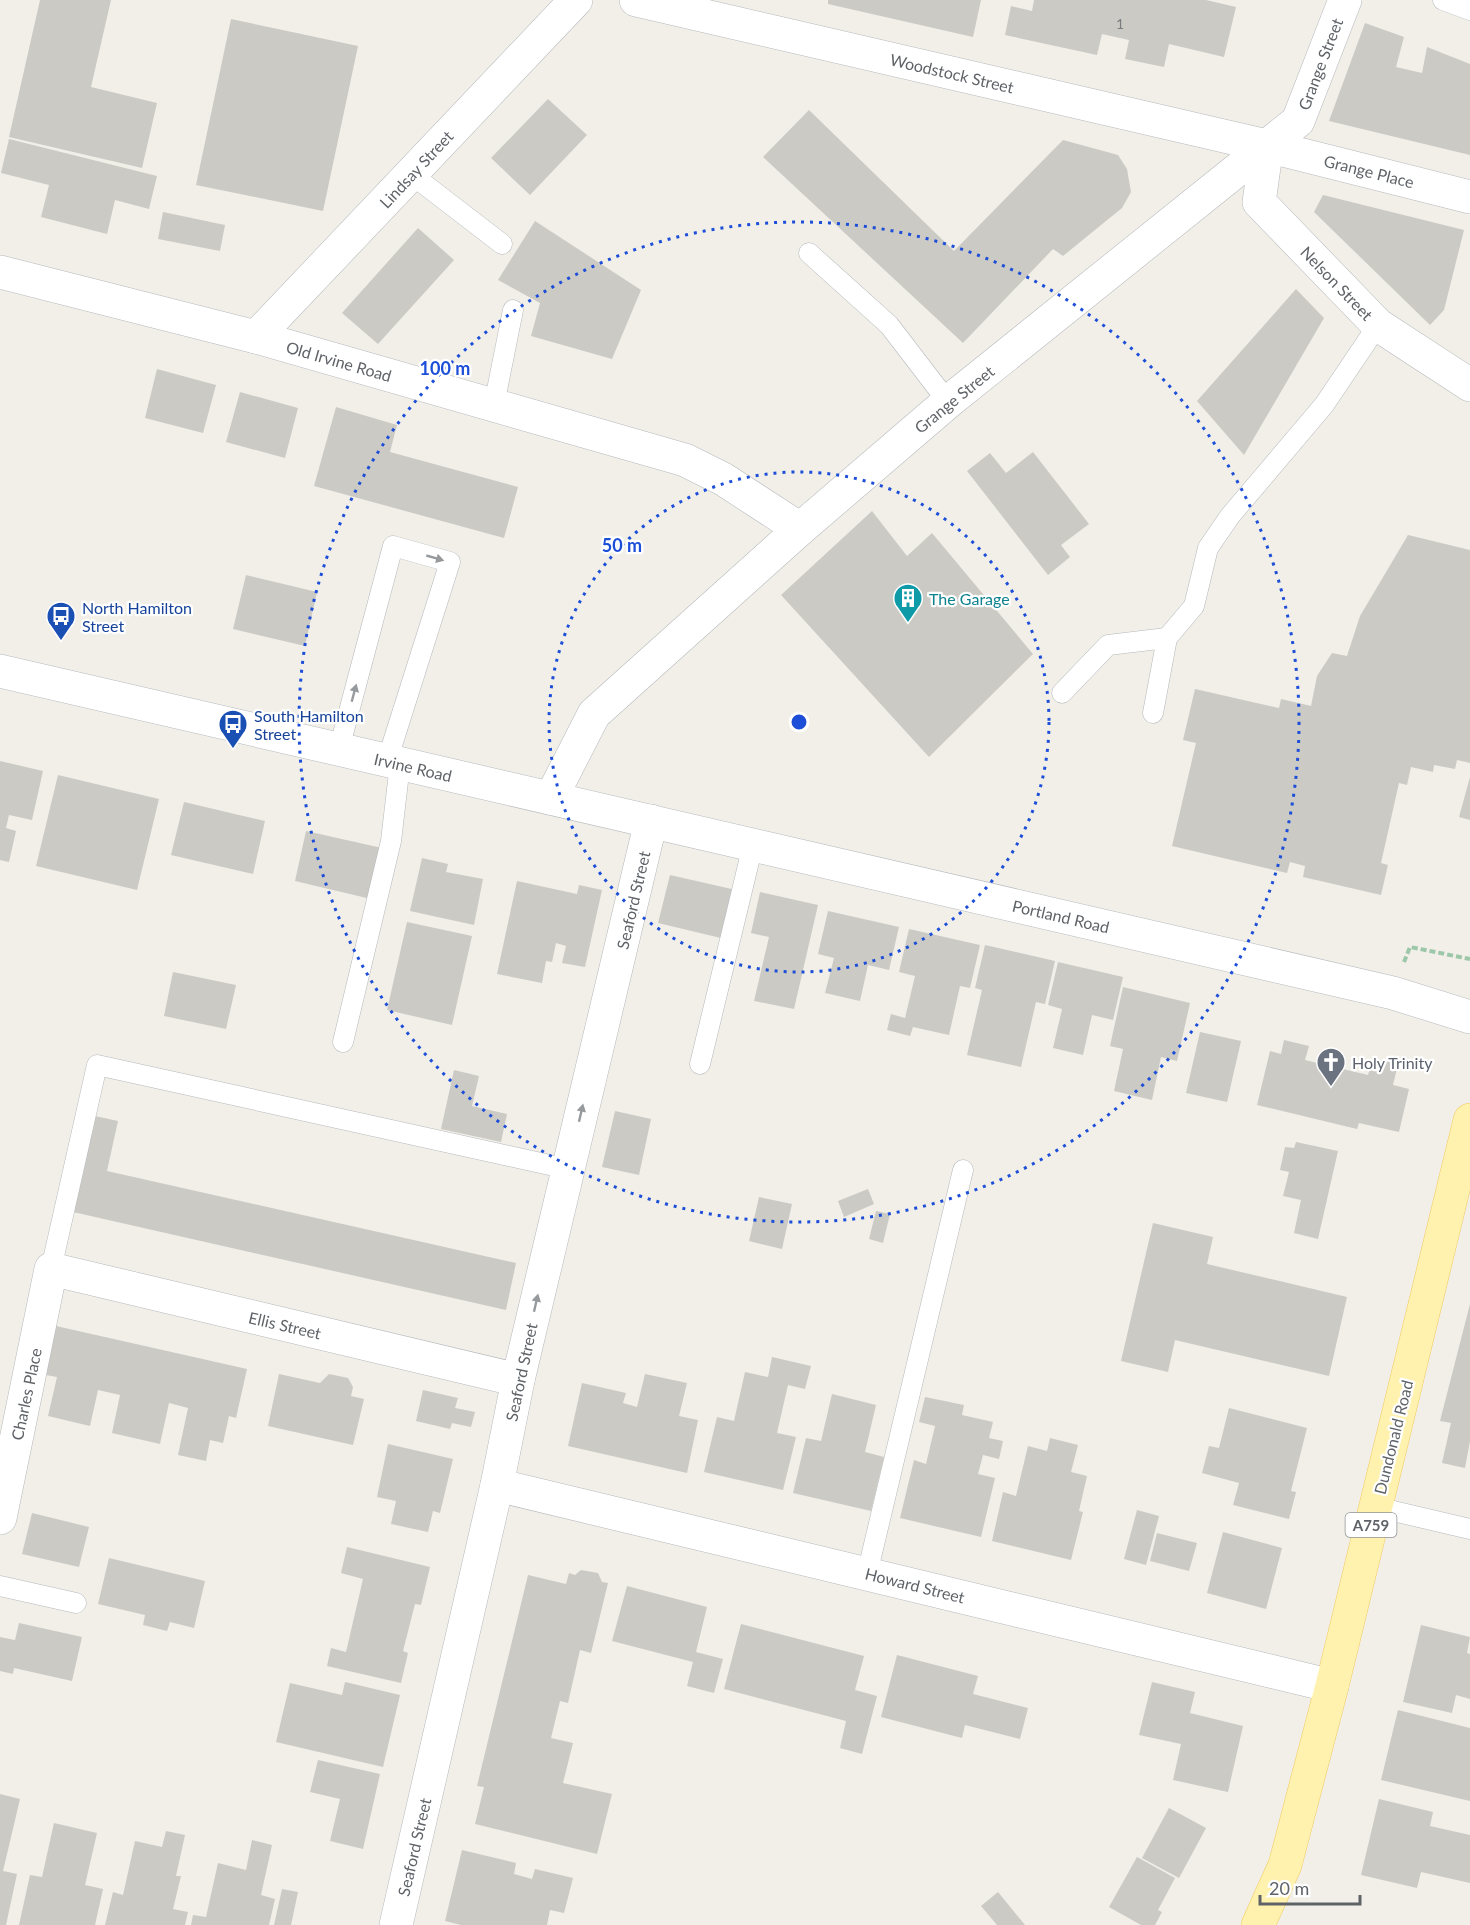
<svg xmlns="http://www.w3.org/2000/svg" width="1470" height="1925" font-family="Lato,sans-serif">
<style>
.building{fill:#cccac5}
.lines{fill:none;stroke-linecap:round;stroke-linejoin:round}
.service-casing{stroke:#b5b8bc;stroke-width:21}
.minor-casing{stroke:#b5b8bc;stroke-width:34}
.secondary-casing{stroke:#b6babf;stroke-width:34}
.primary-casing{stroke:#f2c960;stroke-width:34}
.path{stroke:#9cc7a9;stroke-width:4;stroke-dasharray:6 3;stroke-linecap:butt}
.service{stroke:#fff;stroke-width:20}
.minor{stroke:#fff;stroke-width:33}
.secondary{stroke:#fff;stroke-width:33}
.primary{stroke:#fff2af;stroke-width:33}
.oneway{fill:#979a9d}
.ring{fill:none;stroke:#1d4ed8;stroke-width:3;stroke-dasharray:3 6}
.labels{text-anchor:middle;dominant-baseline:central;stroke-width:4.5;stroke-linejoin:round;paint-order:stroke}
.number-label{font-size:14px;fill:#7a7d7f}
.shield{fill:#fff;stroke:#8f9295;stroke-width:1.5}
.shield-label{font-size:15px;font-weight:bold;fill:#5f6368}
.street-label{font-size:16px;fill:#5f6368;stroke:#fff}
.culture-label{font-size:16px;fill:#0d838f;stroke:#fff;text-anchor:start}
.transit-label{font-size:16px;fill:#164399;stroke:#fff;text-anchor:start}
.worship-label{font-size:16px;fill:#5b616d;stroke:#fff;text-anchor:start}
.centre{fill:#1d4ed8;stroke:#fff;stroke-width:3}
.ring-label{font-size:18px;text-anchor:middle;font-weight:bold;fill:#1d4ed8;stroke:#fff;stroke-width:4.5;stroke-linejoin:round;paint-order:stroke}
</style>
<rect width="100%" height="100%" fill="#f1efe8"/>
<g class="building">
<path d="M40 0H111L91 87 157 103 142 168 9 137Z"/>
<path d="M828 0H981L973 37 828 4Z"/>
<path d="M1034 0H1206L1236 7 1224 57 1169 44 1164 67 1125 59 1129 40 1102 34 1097 55 1005 35 1011 6 1032 11Z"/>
<path d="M231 19 358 46 323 211 196 185Z"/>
<path d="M1365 23 1404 37 1396 67 1422 73 1427 47 1470 64V155L1329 121Z"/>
<path d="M548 99 587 135 530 195 491 158Z"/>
<path d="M809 110 954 251 1063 140 1118 155 1127 169 1131 192 1122 208 1063 256 1053 249 963 343 763 157Z"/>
<path d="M9 139 157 176 149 209 115 200 107 234 41 217 49 185 1 173Z"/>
<path d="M1323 195 1464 230 1444 310 1430 325 1314 212Z"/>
<path d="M163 212 225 225 220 251 158 239Z"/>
<path d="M535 221 641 290 612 359 531 336 540 303 498 280Z"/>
<path d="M418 228 454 260 378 344 342 313Z"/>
<path d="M1296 289 1324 318 1244 455 1197 401Z"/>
<path d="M157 369 216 385 203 433 145 418Z"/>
<path d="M240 392 298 408 285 458 226 442Z"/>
<path d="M336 407 397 425 390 452 518 487 504 538 314 486Z"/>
<path d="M1033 452 1089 524 1061 545 1070 557 1048 575 967 471 990 453 1006 473Z"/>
<path d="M872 511 907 556 932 533 1033 654 929 757 781 595Z"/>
<path d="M1408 535 1470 550V763L1457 760 1455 769 1434 765 1433 772 1411 767 1407 785 1399 783 1381 863 1388 865 1381 895 1303 877 1305 866 1290 862 1287 873 1172 846 1196 743 1183 740 1195 689 1279 708 1281 699 1311 706 1317 676 1332 653 1347 656 1360 616Z"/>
<path d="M246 575 317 592 305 646 233 629Z"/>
<path d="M0 761 43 771 32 820 9 815 6 828 16 831 9 862 0 860Z"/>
<path d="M58 775 159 799 137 890 36 866Z"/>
<path d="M1470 777V820L1459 817Z"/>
<path d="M184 802 265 821 253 874 171 855Z"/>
<path d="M306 831 382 848 371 899 295 881Z"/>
<path d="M422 858 448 864 446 872 483 879 474 925 410 911Z"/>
<path d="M670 875 736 890 725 939 658 923Z"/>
<path d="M517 881 577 894 579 885 602 890 585 967 562 963 566 946 556 943 552 962 546 961 542 983 497 974Z"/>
<path d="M760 892 818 905 794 1009 754 1001 769 937 751 933Z"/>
<path d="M828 911 899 927 889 970 868 965 860 1001 825 993 834 958 818 954Z"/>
<path d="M407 922 472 936 452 1025 387 1010Z"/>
<path d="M909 929 980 945 970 988 960 986 949 1035 913 1027 910 1036 887 1030 891 1014 905 1018 915 976 899 972Z"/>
<path d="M985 945 1055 961 1045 1004 1036 1002 1021 1067 967 1055 982 990 975 988Z"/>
<path d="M1058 962 1123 977 1113 1020 1092 1015 1083 1055 1053 1048 1062 1009 1048 1005Z"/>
<path d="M173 972 236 985 226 1029 164 1016Z"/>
<path d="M1123 987 1190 1003 1177 1061 1161 1057 1152 1100 1114 1091 1123 1049 1110 1046Z"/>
<path d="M1200 1032 1241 1041 1227 1102 1186 1093Z"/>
<path d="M1284 1040 1309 1046 1305 1060 1368 1075 1373 1058 1398 1064 1393 1085 1409 1089 1399 1132 1359 1123 1357 1129 1257 1105 1270 1051 1281 1054Z"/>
<path d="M454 1070 479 1076 472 1106 507 1114 501 1142 441 1129Z"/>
<path d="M615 1111 651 1119 639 1175 602 1167Z"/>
<path d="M95 1116 118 1121 107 1171 516 1263 506 1310 73 1212Z"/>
<path d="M1296 1142 1338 1151 1318 1239 1294 1233 1301 1200 1283 1196 1289 1172 1280 1170 1285 1147 1294 1148Z"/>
<path d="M868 1189 874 1204 844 1217 838 1201Z"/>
<path d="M759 1197 792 1204 782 1249 749 1241Z"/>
<path d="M876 1211 890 1214 883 1243 869 1239Z"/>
<path d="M1153 1223 1213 1237 1207 1264 1347 1297 1329 1376 1175 1340 1168 1372 1121 1361Z"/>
<path d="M1470 1304V1441L1465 1468 1442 1463 1451 1423 1440 1421Z"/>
<path d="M56 1326 247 1369 236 1418 229 1416 223 1443 210 1440 206 1461 178 1455 188 1408 169 1403 160 1444 112 1433 120 1395 98 1390 90 1426 48 1416 57 1377 46 1375Z"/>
<path d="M772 1357 811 1366 805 1389 788 1385 777 1433 796 1437 783 1490 704 1472 717 1417 734 1421 745 1372 768 1377Z"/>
<path d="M279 1374 320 1383 329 1374 348 1378 353 1387 351 1396 364 1399 353 1445 268 1426Z"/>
<path d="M645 1374 687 1383 679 1416 698 1420 687 1473 568 1446 582 1383 626 1393 623 1403 637 1407Z"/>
<path d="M423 1390 458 1398 455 1408 475 1412 471 1427 452 1423 450 1429 416 1421Z"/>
<path d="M832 1394 876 1405 865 1452 884 1457 871 1511 793 1493 806 1438 821 1441Z"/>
<path d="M925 1397 964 1405 962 1415 993 1422 989 1438 1003 1441 999 1459 983 1455 978 1474 995 1478 981 1537 900 1518 914 1460 926 1464 935 1426 919 1422Z"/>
<path d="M1229 1408 1307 1428 1291 1491 1296 1492 1289 1519 1233 1505 1239 1483 1202 1473 1209 1446 1219 1448Z"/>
<path d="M1050 1438 1078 1445 1071 1472 1087 1476 1079 1511 1083 1512 1071 1560 992 1541 1003 1492 1016 1496 1028 1446 1047 1451Z"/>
<path d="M388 1444 453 1459 440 1513 433 1511 428 1532 391 1524 396 1501 377 1497Z"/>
<path d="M1137 1510 1159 1516 1146 1565 1124 1559Z"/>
<path d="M32 1513 89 1527 79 1567 22 1554Z"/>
<path d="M1223 1532 1282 1548 1266 1609 1207 1593Z"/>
<path d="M1157 1533 1197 1543 1189 1571 1150 1561Z"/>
<path d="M347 1547 430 1567 421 1605 415 1604 403 1651 408 1653 401 1683 327 1666 331 1648 346 1652 363 1579 341 1573Z"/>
<path d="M109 1558 205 1581 194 1628 170 1622 167 1631 143 1625 145 1615 98 1604Z"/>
<path d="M581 1570 598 1573 602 1582 608 1583 591 1653 580 1650 568 1703 560 1701 551 1738 573 1743 563 1783 612 1794 597 1854 475 1824 484 1787 477 1786 528 1575 566 1584 569 1573 575 1575Z"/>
<path d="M627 1586 707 1607 696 1652 723 1659 714 1693 687 1686 693 1662 612 1641Z"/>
<path d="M19 1623 82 1637 72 1681 14 1668 13 1674 0 1671V1637L15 1640Z"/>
<path d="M741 1624 864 1656 855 1690 877 1696 862 1754 840 1748 846 1721 724 1689Z"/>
<path d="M1421 1625 1470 1637 1467 1653 1470 1654V1699L1456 1695 1452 1713 1403 1702Z"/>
<path d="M897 1655 978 1676 973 1694 1028 1708 1020 1739 965 1725 962 1738 881 1717Z"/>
<path d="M345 1682 400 1695 383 1767 276 1742 290 1683 342 1695Z"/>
<path d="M1152 1682 1195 1692 1190 1713 1243 1726 1228 1792 1173 1780 1181 1744 1139 1735Z"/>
<path d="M1398 1710 1470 1728V1801L1381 1780Z"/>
<path d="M318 1760 380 1774 363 1849 330 1841 340 1799 310 1792Z"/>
<path d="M0 1794 20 1799 3 1871 17 1874 6 1925H0Z"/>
<path d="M1379 1799 1433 1812 1430 1826 1470 1835V1883L1421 1872 1417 1888 1361 1875Z"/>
<path d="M1169 1808 1206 1828 1179 1878 1142 1858Z"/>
<path d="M54 1823 97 1833 85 1885 103 1889 95 1925H19L30 1875 42 1877Z"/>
<path d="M166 1831 185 1835 176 1876H181L173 1909 188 1912 185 1925H105L113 1892 123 1895 135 1841 162 1847Z"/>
<path d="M252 1840 272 1845 261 1895 275 1899 269 1925H191L193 1915 206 1917 218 1863 246 1870Z"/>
<path d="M462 1850 516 1863 514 1874 532 1879 535 1869 573 1878 564 1913 550 1910 547 1925H461L445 1921Z"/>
<path d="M1137 1857 1175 1878 1158 1910 1162 1912 1155 1925H1141L1109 1907Z"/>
<path d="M282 1889 298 1892 291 1925H274Z"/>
<path d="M998 1892 1025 1925H997L981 1906Z"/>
</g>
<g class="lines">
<g class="service-casing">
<g id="service">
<path d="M1443 0 1470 10"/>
<path d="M411 174 502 244"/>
<path d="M809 253 889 325 948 402"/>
<path d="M494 405 513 310"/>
<path d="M1062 693 1108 645 1167 638"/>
<path d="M1153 713 1167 638 1194 606 1208 548 1230 516 1324 405 1378 325"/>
<path d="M339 749 393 546 450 562 387 761"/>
<path d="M343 1042 391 841 400 764"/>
<path d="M700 1064 753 845"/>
<path d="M51 1269 97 1065 568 1169"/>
<path d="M1376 1507 1470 1529"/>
<path d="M867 1574 963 1170"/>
<path d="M0 1586 76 1603"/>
</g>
</g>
<g class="minor-casing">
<g id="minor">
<path d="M636 0 1267 146 1470 197"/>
<path d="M1267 146 1259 202 1378 325 1470 385"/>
<path d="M0 272 256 337 685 460 723 479 800 529"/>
<path d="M256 337 576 0"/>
<path d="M551 798 594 714 800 529 948 402 1298 121 1345 0"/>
<path d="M497 1485 1332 1686"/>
<path d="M0 1518 51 1269 518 1380"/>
<path d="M396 1925 497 1485 518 1380 651 821"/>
</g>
</g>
<g class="secondary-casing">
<path id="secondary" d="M0 671 1393 993 1470 1017"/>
</g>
<g class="primary-casing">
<path id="primary" d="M1258 1925 1285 1865 1332 1686 1470 1120"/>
</g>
<path class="path" d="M1404 962 1410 947 1470 959"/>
<use href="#service" class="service"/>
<use href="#minor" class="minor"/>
<use href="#secondary" class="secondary"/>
<use href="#primary" class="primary"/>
</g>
<defs><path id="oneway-solid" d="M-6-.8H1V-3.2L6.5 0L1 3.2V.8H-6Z" transform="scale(1.5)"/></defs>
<g class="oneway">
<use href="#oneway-solid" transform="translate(435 558) rotate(16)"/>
<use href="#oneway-solid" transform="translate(354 693) rotate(-75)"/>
<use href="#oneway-solid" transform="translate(581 1113) rotate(-77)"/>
<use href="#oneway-solid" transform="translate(536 1303) rotate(-77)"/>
</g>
<g class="ring">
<circle cx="799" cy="722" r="250"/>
<circle cx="799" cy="722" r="500"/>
</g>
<defs>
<g id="building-pin" transform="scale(1.5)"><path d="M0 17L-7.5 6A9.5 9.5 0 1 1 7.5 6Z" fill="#0f9aa8" stroke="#fff"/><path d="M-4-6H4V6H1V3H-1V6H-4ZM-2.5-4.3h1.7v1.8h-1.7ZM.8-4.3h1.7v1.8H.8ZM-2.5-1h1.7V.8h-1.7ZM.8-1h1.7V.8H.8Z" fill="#fff"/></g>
<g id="bus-pin" transform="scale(1.5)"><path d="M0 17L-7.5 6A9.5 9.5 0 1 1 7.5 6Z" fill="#1a4fb4" stroke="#fff"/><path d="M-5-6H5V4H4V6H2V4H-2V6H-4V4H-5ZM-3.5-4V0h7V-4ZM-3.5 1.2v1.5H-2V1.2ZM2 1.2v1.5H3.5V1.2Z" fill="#fff"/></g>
<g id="church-pin" transform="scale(1.5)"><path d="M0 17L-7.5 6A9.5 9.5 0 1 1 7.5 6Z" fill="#6b7280" stroke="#fff"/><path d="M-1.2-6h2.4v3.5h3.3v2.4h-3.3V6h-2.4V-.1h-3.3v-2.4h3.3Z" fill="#fff"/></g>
</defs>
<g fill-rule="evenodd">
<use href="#building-pin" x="908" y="598"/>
<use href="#bus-pin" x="61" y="616"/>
<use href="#bus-pin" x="233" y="724"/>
<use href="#church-pin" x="1331" y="1062"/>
</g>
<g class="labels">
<g class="number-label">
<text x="1120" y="23">1</text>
</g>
<rect class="shield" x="1345.5" y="1513" width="51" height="24" rx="4.5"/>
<g class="shield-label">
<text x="1371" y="1525">A759</text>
</g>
<g class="street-label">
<text transform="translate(1320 64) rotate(-69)">Grange Street</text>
<text transform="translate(952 73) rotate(13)">Woodstock Street</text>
<text transform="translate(416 169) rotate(-47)">Lindsay Street</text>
<text transform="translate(1369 171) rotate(14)">Grange Place</text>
<text transform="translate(1337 283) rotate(46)">Nelson Street</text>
<text transform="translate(339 361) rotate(16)">Old Irvine Road</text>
<text transform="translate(954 399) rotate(-39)">Grange Street</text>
<text transform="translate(413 767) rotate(13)">Irvine Road</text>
<text transform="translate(633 900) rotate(-77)">Seaford Street</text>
<text transform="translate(1061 916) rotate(13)">Portland Road</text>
<text transform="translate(285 1325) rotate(13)">Ellis Street</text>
<text transform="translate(521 1372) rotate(-78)">Seaford Street</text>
<text transform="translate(26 1394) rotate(-78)">Charles Place</text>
<text transform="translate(1393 1437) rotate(-76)">Dundonald Road</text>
<text transform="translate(915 1585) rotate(14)">Howard Street</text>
<text transform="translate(414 1847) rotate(-77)">Seaford Street</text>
</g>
<g class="culture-label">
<text x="929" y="598">The Garage</text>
</g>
<g class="transit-label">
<text x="82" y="607">North Hamilton<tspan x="82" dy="18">Street</tspan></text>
<text x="254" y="715">South Hamilton<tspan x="254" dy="18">Street</tspan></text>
</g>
<g class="worship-label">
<text x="1352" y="1062">Holy Trinity</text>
</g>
</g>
<circle cx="799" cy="722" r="9" class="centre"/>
<g class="ring-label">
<text x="445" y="375">100 m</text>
<text x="622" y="552">50 m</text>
</g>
<path d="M1260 1895v9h100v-9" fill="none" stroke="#5f6368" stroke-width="3"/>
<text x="1269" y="1895" font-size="18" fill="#5f6368" stroke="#ffffff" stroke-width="4.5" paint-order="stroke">20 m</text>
</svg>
